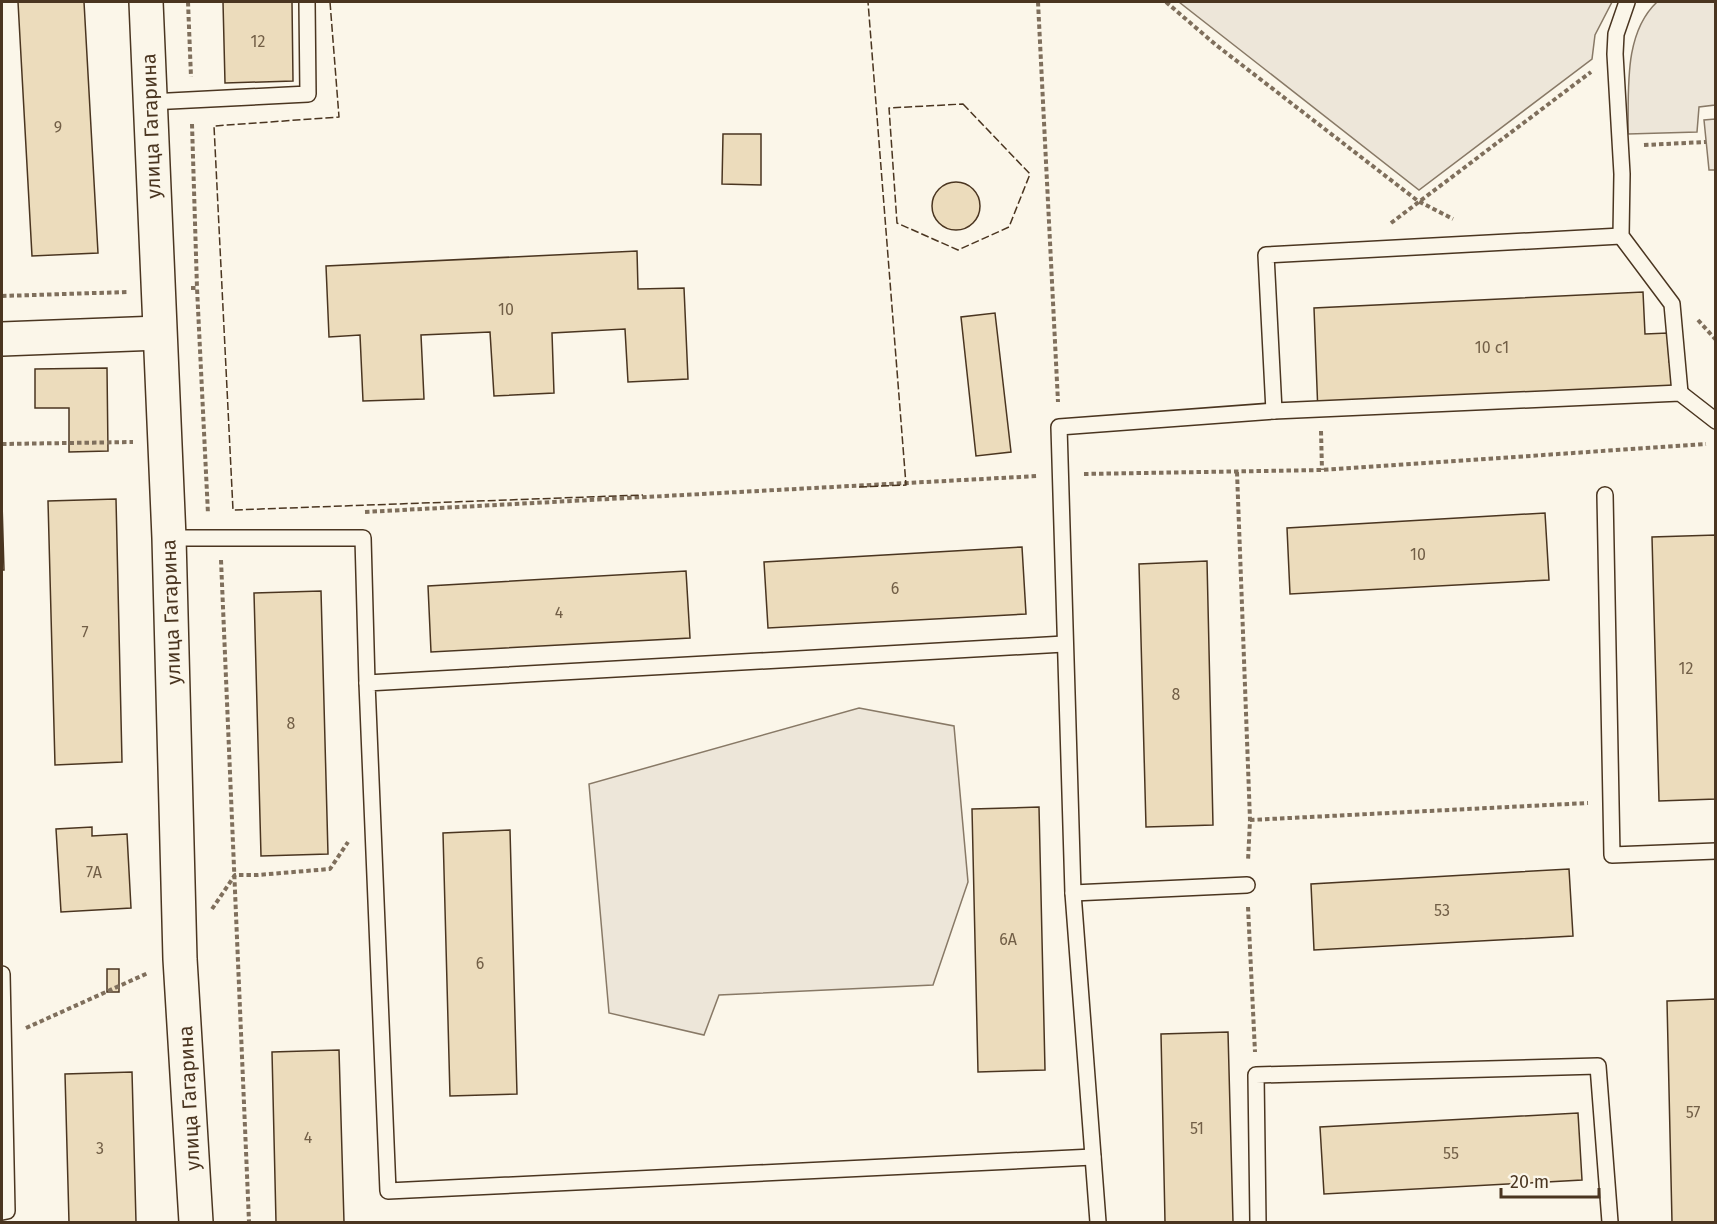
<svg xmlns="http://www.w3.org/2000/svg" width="1717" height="1224" font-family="'Fira Sans',sans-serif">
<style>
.green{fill:#ede6d9;stroke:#887966;stroke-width:1.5}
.building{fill:#ecdcbc;stroke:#4a3520;stroke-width:1.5}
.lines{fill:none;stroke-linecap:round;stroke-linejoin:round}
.lane-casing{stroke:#4a3520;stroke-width:18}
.secondary-casing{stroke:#4a3520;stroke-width:36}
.path{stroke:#7f6f5c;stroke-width:4;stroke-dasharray:4.5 3;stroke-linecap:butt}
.lane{stroke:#fbf6e9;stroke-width:15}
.secondary{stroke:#fbf6e9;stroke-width:33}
.fence{stroke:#4a3520;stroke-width:1.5;stroke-dasharray:8 3;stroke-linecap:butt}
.labels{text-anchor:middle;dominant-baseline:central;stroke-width:4.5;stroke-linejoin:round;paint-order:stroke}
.number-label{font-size:16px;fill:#725f47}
.street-label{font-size:20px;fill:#4a3520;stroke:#fbf6e9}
</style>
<rect width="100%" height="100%" fill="#fbf6e9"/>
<g class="green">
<path d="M1179 2H1612L1595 35 1592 59 1419 190Z"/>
<path d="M1657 2H1715V105L1699 107 1697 132 1628 134C1629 91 1623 34 1657 2Z"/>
<path d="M1715 119V170H1709L1704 120Z"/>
<path d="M859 708 954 726 968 882 933 985 719 995 704 1035 609 1013 589 784Z"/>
</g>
<g class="building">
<path d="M18 2H84L98 253 32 256Z"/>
<path d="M223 2H292L293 81 225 83Z"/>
<path d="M723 134H761V185L722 184Z"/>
<circle cx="956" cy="206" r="24"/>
<path d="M637 251 638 289 684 288 688 379 628 382 625 329 552 333 554 393 494 396 490 332 421 335 424 399 363 401 360 335 329 337 326 266Z"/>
<path d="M1643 292 1645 334 1668 333 1669 362 1678 361 1680 397 1318 414 1314 308Z"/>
<path d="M995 313 1011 452 976 456 961 317Z"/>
<path d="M107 368 108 451 69 452V408H35V369Z"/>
<path d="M116 499 122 762 55 765 48 501Z"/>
<path d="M2 503 4 570H2Z"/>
<path d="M1545 513 1549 580 1290 594 1287 528Z"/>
<path d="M1716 535V799L1659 801 1652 537Z"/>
<path d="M1022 547 1026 614 768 628 764 562Z"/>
<path d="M1207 561 1213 825 1146 827 1139 564Z"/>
<path d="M686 571 690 638 431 652 428 586Z"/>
<path d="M321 591 328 854 261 856 254 593Z"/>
<path d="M1039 807 1045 1070 978 1072 972 809Z"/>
<path d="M92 827V836L127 834 131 908 61 912 56 829Z"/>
<path d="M510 830 517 1094 450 1096 443 833Z"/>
<path d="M1569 869 1573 936 1314 950 1311 884Z"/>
<rect x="107" y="969" width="12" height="23"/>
<path d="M1716 999V1222H1672L1667 1001Z"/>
<path d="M1228 1032 1233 1222H1165L1161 1034Z"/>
<path d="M339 1050 344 1222H276L272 1052Z"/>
<path d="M132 1072 136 1222H69L65 1074Z"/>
<path d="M1578 1113 1582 1180 1324 1194 1320 1127Z"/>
</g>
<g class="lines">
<g class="lane-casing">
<g id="lane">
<path d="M1627 2 1616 34 1615 54 1622 174 1621 236 1672 304 1680 393"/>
<path d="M150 102 308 94 307 2"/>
<path d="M1274 411 1266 255 1621 236"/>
<path d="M1605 495 1612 855 1716 851"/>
<path d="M169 538H363L367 683"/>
<path d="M1064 644 367 683 388 1191 1093 1157"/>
<path d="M1073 893 1247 885"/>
<path d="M2 974 7 1211 2 1212"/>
<path d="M1098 1222 1073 893 1059 427 1274 411 1680 393 1716 421"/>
<path d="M1258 1222 1256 1075 1598 1066 1610 1222"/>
</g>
</g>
<g class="secondary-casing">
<g id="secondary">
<path d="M146 2 169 538 180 959 196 1222"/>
<path d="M2 339 159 333"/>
</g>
</g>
<g class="path">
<path d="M188 2 191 77"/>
<path d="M1038 2 1058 402"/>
<path d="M1166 2 1216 45 1418 201 1453 219"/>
<path d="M192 124 197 288"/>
<path d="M1644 145 1706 142"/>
<path d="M1391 223 1591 72"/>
<path d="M191 288H197L208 514"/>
<path d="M2 296 127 292"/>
<path d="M1698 320 1716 340"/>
<path d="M1321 431 1322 470"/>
<path d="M2 444 133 442"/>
<path d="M1237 472 1250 820 1248 861"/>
<path d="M1084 474 1322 470 1706 444"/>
<path d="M365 512 1038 476"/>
<path d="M221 560 249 1222"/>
<path d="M1250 820 1588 803"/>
<path d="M1248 907 1255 1052"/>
<path d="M212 909 235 875H258L330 869 348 842"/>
<path d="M26 1028 148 973"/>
</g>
<use href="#lane" class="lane"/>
<use href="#secondary" class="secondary"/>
<g class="fence">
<path d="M330 2 339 117 214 126 233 510 643 495"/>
<path d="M963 104 1030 174 1009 227 958 250 897 223 889 108Z"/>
<path d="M859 487 906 485 868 2"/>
</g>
</g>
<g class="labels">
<g class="number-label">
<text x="258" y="41">12</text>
<text x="58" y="127">9</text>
<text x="506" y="309">10</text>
<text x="1492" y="347">10 с1</text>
<text x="1418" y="554">10</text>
<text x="895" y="588">6</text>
<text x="559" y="612">4</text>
<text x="85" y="632">7</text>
<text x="1686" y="668">12</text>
<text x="1176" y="694">8</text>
<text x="291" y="723">8</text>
<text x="94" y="872">7А</text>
<text x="1442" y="910">53</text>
<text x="1008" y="939">6А</text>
<text x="480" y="963">6</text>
<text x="1693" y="1112">57</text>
<text x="1197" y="1128">51</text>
<text x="308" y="1137">4</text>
<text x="100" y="1148">3</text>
<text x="1451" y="1153">55</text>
</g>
<g class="street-label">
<text transform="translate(151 126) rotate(-92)">улица Гагарина</text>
<text transform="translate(171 612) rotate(-92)">улица Гагарина</text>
<text transform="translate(189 1098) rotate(-93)">улица Гагарина</text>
</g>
</g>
<rect width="1717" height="1224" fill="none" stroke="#4a3520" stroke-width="6"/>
<path d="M1501 1188v9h98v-9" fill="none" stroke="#4a3520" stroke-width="3"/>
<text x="1510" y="1188" font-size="18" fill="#4a3520" stroke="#fbf6e9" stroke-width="4.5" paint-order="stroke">20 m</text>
</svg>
